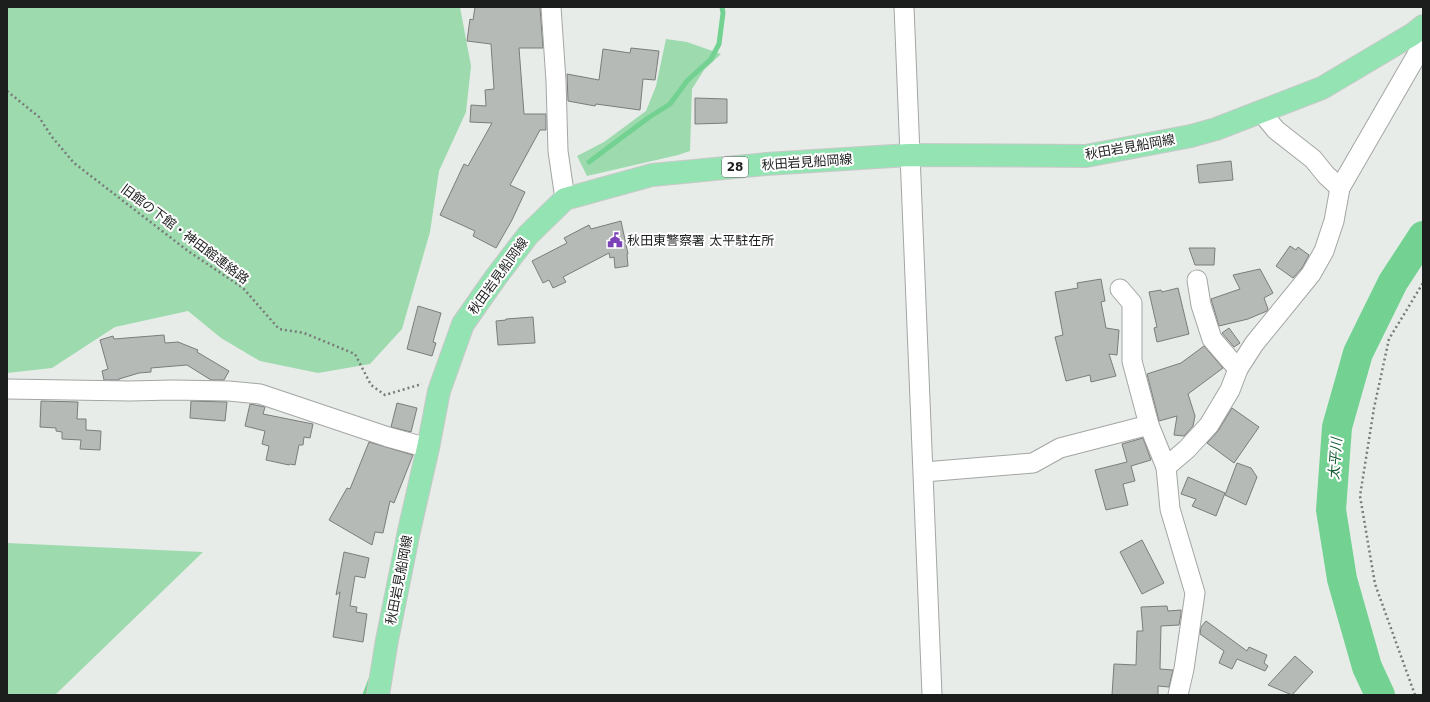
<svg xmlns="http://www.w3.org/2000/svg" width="1430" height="702" font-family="'DejaVu Sans','Noto Sans JP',sans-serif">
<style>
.green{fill:#9ddaae}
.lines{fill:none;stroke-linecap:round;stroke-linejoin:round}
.stream{stroke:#73d192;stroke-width:5}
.river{stroke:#73d192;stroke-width:30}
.building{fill:#b6bab7;stroke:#7a7d7b}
.minor-casing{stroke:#a3a6a3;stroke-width:21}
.primary-casing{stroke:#c9c9c9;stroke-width:24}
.path{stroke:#787b79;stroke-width:2.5;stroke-dasharray:2 3;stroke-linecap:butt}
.minor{stroke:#fff;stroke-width:19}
.primary{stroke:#94e3b3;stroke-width:22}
.labels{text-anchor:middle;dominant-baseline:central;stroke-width:4;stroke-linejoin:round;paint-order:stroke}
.shield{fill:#fff;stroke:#606261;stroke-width:1}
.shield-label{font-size:12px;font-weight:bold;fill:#1c1e1d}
.street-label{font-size:13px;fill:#1c1e1d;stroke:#fff}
.poi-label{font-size:13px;fill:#1c1e1d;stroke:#fff;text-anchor:start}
.water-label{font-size:14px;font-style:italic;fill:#155a32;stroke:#fff}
</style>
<rect width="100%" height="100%" fill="#e8ece9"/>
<g class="green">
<path d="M7 7H460L471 66 466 112 439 171 430 232 402 329 370 364 318 373 260 361 221 338 188 311 115 327 52 368 7 373Z"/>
<path d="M666 39 687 42 721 54 704 70 692 89 690 151 678 155 587 176 577 156 604 142 646 111 656 86Z"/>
<path d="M7 543 203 552 55 695H7Z"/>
</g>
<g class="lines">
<g class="stream">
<path d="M589 162 648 118 670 104 687 81 711 59 719 44 723 13 722 7"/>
<path d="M365 695 371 679"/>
</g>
<path class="river" d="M1380 695 1367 667 1342 579 1331 510 1337 427 1358 353 1393 282 1423 236"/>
</g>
<g class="building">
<path d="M475 7H540L543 48H519L524 114H546V130H540L510 185 525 192 512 220 496 248 473 236 475 231 440 215 464 164 468 166 492 123 470 122 471 105 486 106 485 90 494 89 491 44 467 41 470 19 473 20Z"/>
<path d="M631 48 659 51 655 80 643 79 640 110 596 104 595 106 568 101 567 74 599 80 603 49 630 53Z"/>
<path d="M695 98 727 99V123L695 124Z"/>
<path d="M1231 161 1233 180 1199 183 1197 165Z"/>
<path d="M621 221 628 254H627L628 266 615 268 614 257 610 258 609 253 563 277 566 282 553 288 549 280 543 283 532 261 567 243 564 238 589 225 591 229Z"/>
<path d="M1290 246 1296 250 1298 247 1309 255 1302 268 1293 278 1276 266Z"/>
<path d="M1189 248H1215L1214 265H1195Z"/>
<path d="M1260 269 1273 293 1264 298 1268 309 1267 311 1248 319 1219 326 1211 299 1240 289 1233 275Z"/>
<path d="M1101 279 1105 301 1101 302 1106 328 1119 330 1117 355 1109 354 1116 376 1091 382 1090 375 1066 381 1055 337 1063 335 1055 292 1078 288 1077 283Z"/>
<path d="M1178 288 1189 334 1157 342 1154 328 1157 327 1149 292 1161 290 1162 292Z"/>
<path d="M418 306 441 313 433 342 436 343 432 356 407 349Z"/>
<path d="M533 317 535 343 498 345 496 321 506 320V319Z"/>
<path d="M1229 328 1240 343 1234 347 1222 333Z"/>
<path d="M164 335 165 343 178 342 198 350 197 352 229 371 224 380H211L187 365 151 368V372L139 373 119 379V380H104L102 371 108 369 100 340 113 336 114 339Z"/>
<path d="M1204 346 1223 368 1188 394 1195 416 1193 426 1184 436 1174 435 1177 416 1159 421 1147 374 1181 363Z"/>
<path d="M41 401 78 402 77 419H86V430L101 431 100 450 80 449 81 440 62 439V432L56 431V428L40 427Z"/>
<path d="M191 401 227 402 225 421 190 418Z"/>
<path d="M397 403 417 408 411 432 391 427Z"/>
<path d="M250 404 265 407 263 414 313 424 310 438 304 437 303 445H299L295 465 290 464 289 465 266 460 269 446 262 444 265 431 245 426Z"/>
<path d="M1232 408 1259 427 1234 463 1207 443 1218 431Z"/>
<path d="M1143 438 1151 460 1131 466 1135 481 1123 484 1128 505 1106 510 1095 470 1127 462 1122 444Z"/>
<path d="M369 442 413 455 394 503 390 501 383 533 375 532 372 545 329 520 347 488 350 489Z"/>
<path d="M1237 463 1251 468 1257 477 1246 505 1225 495Z"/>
<path d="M1188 477 1225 493 1216 516 1192 506 1196 499 1181 494Z"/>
<path d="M1142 540 1164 583 1142 594 1120 552Z"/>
<path d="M344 552 369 558 365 578 355 576 350 606 357 607 356 612 367 614 363 642 333 637 340 592 336 595Z"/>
<path d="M1167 606 1168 611 1181 610V614L1179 625 1161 626 1160 669 1173 670 1169 687 1158 686V695H1112L1114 664 1136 665 1137 631H1143L1141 607Z"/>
<path d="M1206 621 1247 651 1249 647 1267 655 1264 663 1268 666 1265 671 1237 659 1232 669 1219 663 1224 651 1200 634 1201 627Z"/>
<path d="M1295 656 1313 672 1292 695 1268 685Z"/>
</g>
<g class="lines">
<g class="minor-casing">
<g id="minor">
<path d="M551 7 556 81 558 151 565 199"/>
<path d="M904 7C912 236 924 466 932 695"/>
<path d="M1261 112 1276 130 1313 159 1326 175 1340 188"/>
<path d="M1197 280 1201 305 1212 339 1238 369"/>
<path d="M7 389 130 391 173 390 229 391 260 394 388 437 428 448"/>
<path d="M1149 425 1166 467"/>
<path d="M924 472 1033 463 1060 448 1149 425 1132 361V303L1120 289"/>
<path d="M1178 695 1184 669 1195 593 1170 509 1166 467 1187 449 1209 425 1230 390 1238 369 1254 344 1311 274 1324 251 1334 221 1340 188 1422 46 1423 40"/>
</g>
</g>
<g class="primary-casing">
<path id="primary" d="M378 695 387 640 409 531 428 448 439 391 463 324 496 277 528 235 565 199 652 175 766 164 909 155 1086 156 1191 136 1216 129 1322 88 1413 34 1423 26"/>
</g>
<g class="path">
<path d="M7 91 39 117 52 137 74 163 188 251 243 288 279 329 304 333 355 354 371 385 385 395 422 384"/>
<path d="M1415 695 1375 584 1360 496 1374 408 1389 339 1423 283"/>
</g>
<use href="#minor" class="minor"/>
<use href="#primary" class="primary"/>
</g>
<defs>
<g id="civic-bare" transform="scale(1.2)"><path d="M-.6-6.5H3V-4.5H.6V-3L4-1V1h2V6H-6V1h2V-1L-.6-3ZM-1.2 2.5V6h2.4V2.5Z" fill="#7c42b8" stroke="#fff" stroke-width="2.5" paint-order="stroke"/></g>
</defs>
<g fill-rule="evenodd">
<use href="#civic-bare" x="615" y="240"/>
</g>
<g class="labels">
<rect class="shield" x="722" y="157" width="26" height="20" rx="3"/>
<g class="shield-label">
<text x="735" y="167">28</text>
</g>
<g class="street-label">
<text transform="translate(1130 147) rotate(-10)">秋田岩見船岡線</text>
<text transform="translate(807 162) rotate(-4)">秋田岩見船岡線</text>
<text transform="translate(185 234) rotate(37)">旧館の下館・神田館連絡路</text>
<text transform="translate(498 276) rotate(-54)">秋田岩見船岡線</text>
<text transform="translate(399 580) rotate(-79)">秋田岩見船岡線</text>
</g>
<g class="poi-label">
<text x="627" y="240">秋田東警察署 太平駐在所</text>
</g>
<g class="water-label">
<text transform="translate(1335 459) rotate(-86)">太平川</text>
</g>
</g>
<rect width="1430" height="702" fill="none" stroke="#1c1e1d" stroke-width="16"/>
</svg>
